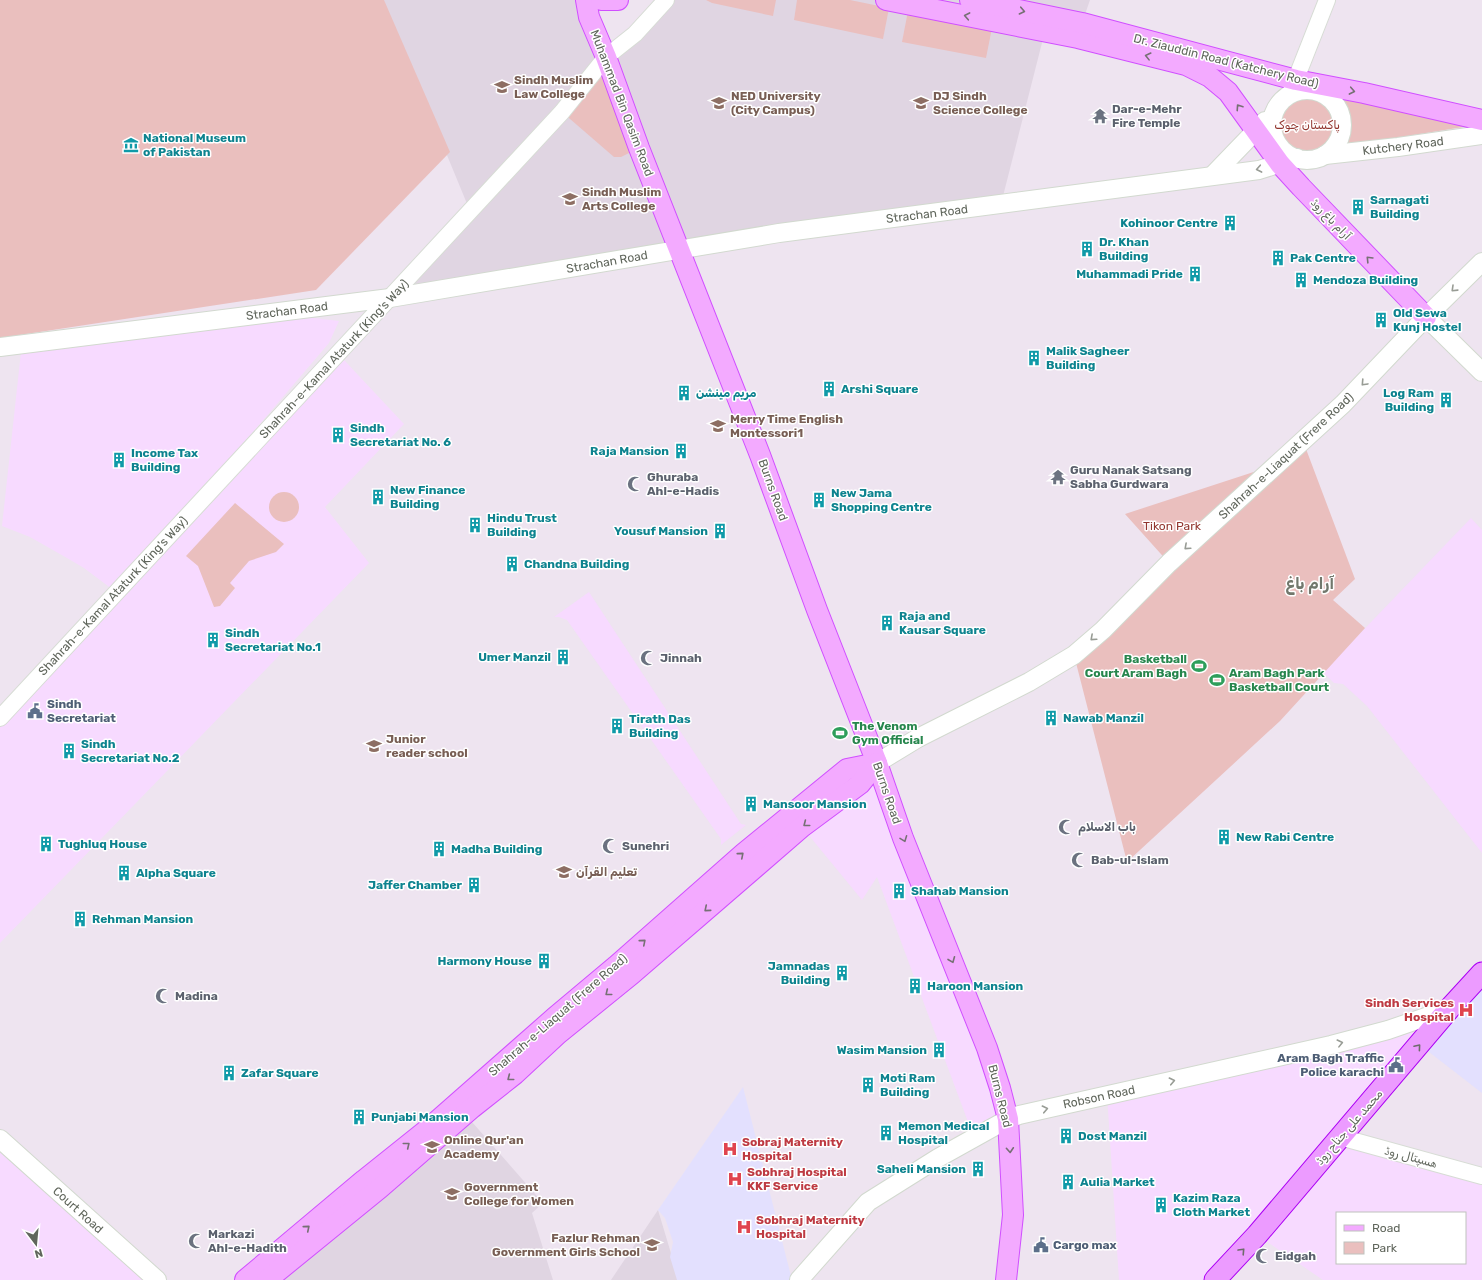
<svg xmlns="http://www.w3.org/2000/svg" width="1482" height="1280" font-family="Rubik,'Noto Naskh Arabic',sans-serif">
<style>
.commercial{fill:#f7daff;fill-rule:evenodd}
.education{fill:#e0d5e2}
.medical{fill:#e3e0fe}
.green{fill:#eabfbe}
.lines{fill:none;stroke-linecap:round;stroke-linejoin:round}
.tertiary-casing{stroke:#d7dcd5;stroke-width:18}
.secondary-casing{stroke:#d2d9cf;stroke-width:20}
.primary-casing{stroke:#d04fff;stroke-width:22}
.trunk-casing{stroke:#ac00f4;stroke-width:23}
.tertiary{stroke:#fff;stroke-width:16}
.secondary{stroke:#fff;stroke-width:18}
.primary{stroke:#f3aaff;stroke-width:20}
.trunk{stroke:#ec9bff;stroke-width:21}
.oneway{stroke:#767074}
.oneway2{stroke:#989c95}
.oneway3{stroke:#6e6b6c}
.labels{text-anchor:middle;dominant-baseline:central;stroke-width:3;stroke-linejoin:round;paint-order:stroke}
.street-label{font-size:12px;fill:#60665c;stroke:#fff}
.education-label{font-size:12px;font-weight:bold;fill:#785e54;stroke:#fff;text-anchor:start}
.worship-label{font-size:12px;font-weight:bold;fill:#5b616d;stroke:#fff;text-anchor:start}
.park-label{font-size:12px;fill:#92362f;stroke:#fff}
.culture-label{font-size:12px;font-weight:bold;fill:#0d838f;stroke:#fff;text-anchor:start}
.leisure-label{font-size:12px;font-weight:bold;fill:#27864d;stroke:#fff;text-anchor:start}
.service-label{font-size:12px;font-weight:bold;fill:#4e5e75;stroke:#fff;text-anchor:start}
.health-label{font-size:12px;font-weight:bold;fill:#be3a42;stroke:#fff;text-anchor:start}
.district-label{font-size:16px;font-weight:bold;fill:#72786d;stroke:#fff}
</style>
<rect width="100%" height="100%" fill="#eee4f0"/>
<g class="commercial">
<path d="M296 316 339 321 329 343 116 592 84 568 67 558 30 537 2 526 21 352Z"/>
<path d="M344 360 404 424 325 507 369 563 0 943V722Z"/>
<path d="M1471 518 1482 530V853L1367 706 1343 684 1334 683 1323 672Z"/>
<path d="M589 592 741 824 746 825 721 845V839L567 620 559 617H554Z"/>
<path d="M877 763 1008 1119 974 1138 877 877 862 900 802 827Z"/>
<path d="M1442 1019 1340 1137 1482 1176V1280H1323L1257 1235 1213 1280H1119L1107 1094ZM1337 1213H1465V1263H1337Z"/>
<path d="M0 1141 157 1280H0Z"/>
</g>
<g class="education">
<path d="M383 0H582L608 62 667 0H1090L1082 23 1045 31 1001 204 391 299 470 211Z"/>
<path d="M465 1114 543 1203 532 1213 553 1280H267Z"/>
<path d="M658 1210 679 1280H611Z"/>
</g>
<g class="medical">
<path d="M1482 973V1093L1420 1045Z"/>
<path d="M743 1087 792 1280H677L670 1257 673 1242 665 1218 658 1210Z"/>
</g>
<g class="green">
<path d="M0 0H384L450 152 316 290 0 338Z"/>
<path d="M706 0H776L773 16 712 3Z"/>
<path d="M797 0H850L889 8 883 39 794 20Z"/>
<path d="M908 11 992 28 986 58 902 42Z"/>
<path d="M608 62 639 148 621 157H614L562 112Z"/>
<path d="M1308 90 1320 92 1330 98 1482 120V124L1333 148C1327 153 1322 157 1314 159 1297 163 1278 151 1272 134 1271 130 1272 126 1272 122 1274 101 1289 92 1308 90Z"/>
<path d="M1303 441 1355 579 1333 600 1365 628 1280 721 1127 862 1074 655 1169 563 1125 514 1278 464Z"/>
<circle cx="284" cy="507" r="15"/>
<path d="M235 503 284 544 276 552 249 561 230 583 235 588 220 606 214 607 198 566 186 556Z"/>
</g>
<g class="lines">
<g class="tertiary-casing">
<g id="tertiary">
<path d="M1290 94 1327 0"/>
<path d="M0 718 562 112 606 57 635 34 666 0"/>
<path d="M1340 1137 1482 1176"/>
</g>
</g>
<g class="secondary-casing">
<g id="secondary">
<circle cx="1307" cy="125" r="35"/>
<path d="M1325 155 1398 147 1482 135"/>
<path d="M1213 175 1265 121"/>
<path d="M1426 317 1482 372"/>
<path d="M0 347 390 298 779 233 1259 170 1297 158"/>
<path d="M877 763 918 738 1029 682 1074 655 1103 630 1169 563 1343 404 1426 317 1482 262"/>
<path d="M0 1139 157 1280"/>
<path d="M799 1280 868 1202 938 1158 1008 1119 1019 1115 1331 1045 1388 1030 1449 1009"/>
</g>
</g>
<g class="primary-casing">
<g id="primary">
<path d="M586 0 589 17 606 57 639 148 760 455 817 610 877 763 903 838 987 1048 1000 1088 1008 1119 1013 1215 1006 1280"/>
<path d="M601 0H618"/>
<path d="M886 0 1078 38 1186 65 1210 77 1228 92 1280 164 1301 187 1426 317"/>
<path d="M970 0 1082 23 1296 80 1364 93 1482 120"/>
<path d="M245 1280 364 1180 429 1128 554 1018 616 966 744 853 847 769 877 763"/>
<path d="M267 1280 380 1188 472 1108 515 1074 558 1034 632 974 802 827 860 784 877 763"/>
</g>
</g>
<g class="trunk-casing">
<path id="trunk" d="M1215 1280 1257 1235 1449 1009 1482 973"/>
</g>
<use href="#tertiary" class="tertiary"/>
<use href="#secondary" class="secondary"/>
<use href="#primary" class="primary"/>
<use href="#trunk" class="trunk"/>
</g>
<defs><path id="oneway-chevron" d="M-2-3.5L2.5 0L-2 3.5" fill="none" stroke-width="1.6" stroke-linecap="round" stroke-linejoin="round"/></defs>
<g class="oneway">
<use href="#oneway-chevron" transform="translate(1022 11) rotate(12)"/>
<use href="#oneway-chevron" transform="translate(967 16) rotate(-169)"/>
<use href="#oneway-chevron" transform="translate(1148 56) rotate(-166)"/>
<use href="#oneway-chevron" transform="translate(1352 91) rotate(11)"/>
<use href="#oneway-chevron" transform="translate(1239 107) rotate(-124)"/>
<use href="#oneway-chevron" transform="translate(1369 259) rotate(-134)"/>
<use href="#oneway-chevron" transform="translate(806 824) rotate(142)"/>
<use href="#oneway-chevron" transform="translate(904 839) rotate(69)"/>
<use href="#oneway-chevron" transform="translate(741 855) rotate(-41)"/>
<use href="#oneway-chevron" transform="translate(707 909) rotate(140)"/>
<use href="#oneway-chevron" transform="translate(643 942) rotate(-41)"/>
<use href="#oneway-chevron" transform="translate(952 960) rotate(68)"/>
<use href="#oneway-chevron" transform="translate(608 993) rotate(141)"/>
<use href="#oneway-chevron" transform="translate(510 1078) rotate(142)"/>
<use href="#oneway-chevron" transform="translate(407 1145) rotate(-39)"/>
<use href="#oneway-chevron" transform="translate(1010 1150) rotate(86)"/>
<use href="#oneway-chevron" transform="translate(307 1228) rotate(-40)"/>
</g>
<g class="oneway2">
<use href="#oneway-chevron" transform="translate(1259 169) rotate(169)"/>
<use href="#oneway-chevron" transform="translate(1454 289) rotate(136)"/>
<use href="#oneway-chevron" transform="translate(1364 383) rotate(133)"/>
<use href="#oneway-chevron" transform="translate(1187 547) rotate(138)"/>
<use href="#oneway-chevron" transform="translate(1093 638) rotate(138)"/>
<use href="#oneway-chevron" transform="translate(1340 1043) rotate(-14)"/>
<use href="#oneway-chevron" transform="translate(1172 1081) rotate(-12)"/>
<use href="#oneway-chevron" transform="translate(1045 1109) rotate(-12)"/>
</g>
<g class="oneway3">
<use href="#oneway-chevron" transform="translate(1418 1047) rotate(-50)"/>
<use href="#oneway-chevron" transform="translate(1242 1251) rotate(-47)"/>
</g>
<defs>
<g id="university-bare" transform="scale(1.2)"><path d="M0-5L7-2L0 1L-7-2ZM-4 1L0 2.5L4 1V4Q0 6-4 4Z" fill="#8d6e63" stroke="#fff" stroke-width="2.5" paint-order="stroke"/></g>
<g id="temple-bare" transform="scale(1.2)"><path d="M0-6L5-2H3V0L6.5 2.5H4V6H1.5V3h-3V6H-4V2.5H-6.5L-3 0V-2H-5Z" fill="#6b7280" stroke="#fff" stroke-width="2.5" paint-order="stroke"/></g>
<g id="museum-bare" transform="scale(1.2)"><path d="M0-6L6-3V-2H-6V-3ZM-5-1h2V3h-2ZM-1-1h2V3h-2ZM3-1h2V3H3ZM-6 4H6V6H-6Z" fill="#0f9aa8" stroke="#fff" stroke-width="2.5" paint-order="stroke"/></g>
<g id="building-bare" transform="scale(1.2)"><path d="M-4-6H4V6H1V3H-1V6H-4ZM-2.5-4.3h1.7v1.8h-1.7ZM.8-4.3h1.7v1.8H.8ZM-2.5-1h1.7V.8h-1.7ZM.8-1h1.7V.8H.8Z" fill="#0f9aa8" stroke="#fff" stroke-width="2.5" paint-order="stroke"/></g>
<g id="school-bare" transform="scale(1.2)"><path d="M0-5L7-2L0 1L-7-2ZM-4 1L0 2.5L4 1V4Q0 6-4 4Z" fill="#8d6e63" stroke="#fff" stroke-width="2.5" paint-order="stroke"/></g>
<g id="mosque-bare" transform="scale(1.2)"><path d="M3.5-4.9A6 6 0 1 0 3.5 4.9A5 5 0 1 1 3.5-4.9Z" fill="#6b7280" stroke="#fff" stroke-width="2.5" paint-order="stroke"/></g>
<g id="stadium-bare" transform="scale(1.2)"><path d="M0-5a6.5 5 0 1 0 0 10a6.5 5 0 1 0 0-10ZM-3.5-1.8h7v3.6h-7Z" fill="#2e9e5b" stroke="#fff" stroke-width="2.5" paint-order="stroke"/></g>
<g id="civic-bare" transform="scale(1.2)"><path d="M-.6-6.5H3V-4.5H.6V-3L4-1V1h2V6H-6V1h2V-1L-.6-3ZM-1.2 2.5V6h2.4V2.5Z" fill="#5c6f8a" stroke="#fff" stroke-width="2.5" paint-order="stroke"/></g>
<g id="hospital-bare" transform="scale(1.2)"><path d="M-5-5h3v3.5h4V-5h3V5h-3V1.5h-4V5h-3Z" fill="#e0444e" stroke="#fff" stroke-width="2.5" paint-order="stroke"/></g>
</defs>
<g fill-rule="evenodd">
<use href="#university-bare" x="502" y="87"/>
<use href="#university-bare" x="719" y="103"/>
<use href="#university-bare" x="921" y="103"/>
<use href="#temple-bare" x="1100" y="116"/>
<use href="#museum-bare" x="131" y="145"/>
<use href="#university-bare" x="570" y="199"/>
<use href="#building-bare" x="1358" y="207"/>
<use href="#building-bare" x="1230" y="223"/>
<use href="#building-bare" x="1087" y="249"/>
<use href="#building-bare" x="1278" y="258"/>
<use href="#building-bare" x="1195" y="274"/>
<use href="#building-bare" x="1301" y="280"/>
<use href="#building-bare" x="1381" y="320"/>
<use href="#building-bare" x="1034" y="358"/>
<use href="#building-bare" x="829" y="389"/>
<use href="#building-bare" x="684" y="393"/>
<use href="#building-bare" x="1446" y="400"/>
<use href="#school-bare" x="718" y="426"/>
<use href="#building-bare" x="338" y="435"/>
<use href="#building-bare" x="681" y="451"/>
<use href="#building-bare" x="119" y="460"/>
<use href="#temple-bare" x="1058" y="477"/>
<use href="#mosque-bare" x="635" y="484"/>
<use href="#building-bare" x="378" y="497"/>
<use href="#building-bare" x="819" y="500"/>
<use href="#building-bare" x="475" y="525"/>
<use href="#building-bare" x="720" y="531"/>
<use href="#building-bare" x="512" y="564"/>
<use href="#building-bare" x="887" y="623"/>
<use href="#building-bare" x="213" y="640"/>
<use href="#building-bare" x="563" y="657"/>
<use href="#mosque-bare" x="648" y="658"/>
<use href="#stadium-bare" x="1199" y="666"/>
<use href="#stadium-bare" x="1217" y="680"/>
<use href="#civic-bare" x="35" y="711"/>
<use href="#building-bare" x="1051" y="718"/>
<use href="#building-bare" x="617" y="726"/>
<use href="#stadium-bare" x="840" y="733"/>
<use href="#school-bare" x="374" y="746"/>
<use href="#building-bare" x="69" y="751"/>
<use href="#building-bare" x="751" y="804"/>
<use href="#mosque-bare" x="1066" y="827"/>
<use href="#building-bare" x="1224" y="837"/>
<use href="#building-bare" x="46" y="844"/>
<use href="#mosque-bare" x="610" y="846"/>
<use href="#building-bare" x="439" y="849"/>
<use href="#mosque-bare" x="1079" y="860"/>
<use href="#school-bare" x="564" y="872"/>
<use href="#building-bare" x="124" y="873"/>
<use href="#building-bare" x="474" y="885"/>
<use href="#building-bare" x="899" y="891"/>
<use href="#building-bare" x="80" y="919"/>
<use href="#building-bare" x="544" y="961"/>
<use href="#building-bare" x="842" y="973"/>
<use href="#building-bare" x="915" y="986"/>
<use href="#mosque-bare" x="163" y="996"/>
<use href="#hospital-bare" x="1466" y="1010"/>
<use href="#building-bare" x="939" y="1050"/>
<use href="#civic-bare" x="1396" y="1065"/>
<use href="#building-bare" x="229" y="1073"/>
<use href="#building-bare" x="868" y="1085"/>
<use href="#building-bare" x="359" y="1117"/>
<use href="#building-bare" x="886" y="1133"/>
<use href="#building-bare" x="1066" y="1136"/>
<use href="#school-bare" x="432" y="1147"/>
<use href="#hospital-bare" x="730" y="1149"/>
<use href="#building-bare" x="978" y="1169"/>
<use href="#hospital-bare" x="735" y="1179"/>
<use href="#building-bare" x="1068" y="1182"/>
<use href="#university-bare" x="452" y="1194"/>
<use href="#building-bare" x="1161" y="1205"/>
<use href="#hospital-bare" x="744" y="1227"/>
<use href="#mosque-bare" x="196" y="1241"/>
<use href="#school-bare" x="652" y="1245"/>
<use href="#civic-bare" x="1041" y="1245"/>
<use href="#mosque-bare" x="1263" y="1256"/>
</g>
<g class="labels">
<g class="street-label">
<text transform="translate(1226 61) rotate(14)">Dr. Ziauddin Road (Katchery Road)</text>
<text transform="translate(622 103) rotate(69)">Muhammad Bin Qasim Road</text>
<text transform="translate(1403 146) rotate(-7)">Kutchery Road</text>
<text transform="translate(927 214) rotate(-7)">Strachan Road</text>
<text transform="translate(1331 219) rotate(46)">آرام باغ روڈ</text>
<text transform="translate(607 262) rotate(-10)">Strachan Road</text>
<text transform="translate(287 311) rotate(-7)">Strachan Road</text>
<text transform="translate(334 359) rotate(-47)">Shahrah-e-Kamal Ataturk (King's Way)</text>
<text transform="translate(1286 456) rotate(-43)">Shahrah-e-Liaquat (Frere Road)</text>
<text transform="translate(773 490) rotate(70)">Burns Road</text>
<text transform="translate(113 596) rotate(-47)">Shahrah-e-Kamal Ataturk (King's Way)</text>
<text transform="translate(887 793) rotate(71)">Burns Road</text>
<text transform="translate(558 1015) rotate(-41)">Shahrah-e-Liaquat (Frere Road)</text>
<text transform="translate(1000 1096) rotate(76)">Burns Road</text>
<text transform="translate(1099 1097) rotate(-12)">Robson Road</text>
<text transform="translate(1349 1127) rotate(-49)">محمد علی جناح روڈ</text>
<text transform="translate(1411 1157) rotate(15)">ھسپتال روڈ</text>
<text transform="translate(78 1210) rotate(42)">Court Road</text>
</g>
<g class="education-label">
<text x="514" y="80">Sindh Muslim<tspan x="514" dy="14">Law College</tspan></text>
<text x="731" y="96">NED University<tspan x="731" dy="14">(City Campus)</tspan></text>
<text x="933" y="96">DJ Sindh<tspan x="933" dy="14">Science College</tspan></text>
<text x="582" y="192">Sindh Muslim<tspan x="582" dy="14">Arts College</tspan></text>
<text x="730" y="419">Merry Time English<tspan x="730" dy="14">Montessori1</tspan></text>
<text x="386" y="739">Junior<tspan x="386" dy="14">reader school</tspan></text>
<text x="576" y="872">تعلیم القرآن</text>
<text x="444" y="1140">Online Qur'an<tspan x="444" dy="14">Academy</tspan></text>
<text x="464" y="1187">Government<tspan x="464" dy="14">College for Women</tspan></text>
<text x="640" y="1238" text-anchor="end">Fazlur Rehman<tspan x="640" dy="14">Government Girls School</tspan></text>
</g>
<g class="worship-label">
<text x="1112" y="109">Dar-e-Mehr<tspan x="1112" dy="14">Fire Temple</tspan></text>
<text x="1070" y="470">Guru Nanak Satsang<tspan x="1070" dy="14">Sabha Gurdwara</tspan></text>
<text x="647" y="477">Ghuraba<tspan x="647" dy="14">Ahl-e-Hadis</tspan></text>
<text x="660" y="658">Jinnah</text>
<text x="1078" y="827">باب الاسلام</text>
<text x="622" y="846">Sunehri</text>
<text x="1091" y="860">Bab-ul-Islam</text>
<text x="175" y="996">Madina</text>
<text x="208" y="1234">Markazi<tspan x="208" dy="14">Ahl-e-Hadith</tspan></text>
<text x="1275" y="1256">Eidgah</text>
</g>
<g class="park-label">
<text x="1307" y="125">پاکستان چوک</text>
<text x="1172" y="526">Tikon Park</text>
</g>
<g class="culture-label">
<text x="143" y="138">National Museum<tspan x="143" dy="14">of Pakistan</tspan></text>
<text x="1370" y="200">Sarnagati<tspan x="1370" dy="14">Building</tspan></text>
<text x="1218" y="223" text-anchor="end">Kohinoor Centre</text>
<text x="1099" y="242">Dr. Khan<tspan x="1099" dy="14">Building</tspan></text>
<text x="1290" y="258">Pak Centre</text>
<text x="1183" y="274" text-anchor="end">Muhammadi Pride</text>
<text x="1313" y="280">Mendoza Building</text>
<text x="1393" y="313">Old Sewa<tspan x="1393" dy="14">Kunj Hostel</tspan></text>
<text x="1046" y="351">Malik Sagheer<tspan x="1046" dy="14">Building</tspan></text>
<text x="841" y="389">Arshi Square</text>
<text x="696" y="393">مریم مینشن</text>
<text x="1434" y="393" text-anchor="end">Log Ram<tspan x="1434" dy="14">Building</tspan></text>
<text x="350" y="428">Sindh<tspan x="350" dy="14">Secretariat No. 6</tspan></text>
<text x="669" y="451" text-anchor="end">Raja Mansion</text>
<text x="131" y="453">Income Tax<tspan x="131" dy="14">Building</tspan></text>
<text x="390" y="490">New Finance<tspan x="390" dy="14">Building</tspan></text>
<text x="831" y="493">New Jama<tspan x="831" dy="14">Shopping Centre</tspan></text>
<text x="487" y="518">Hindu Trust<tspan x="487" dy="14">Building</tspan></text>
<text x="708" y="531" text-anchor="end">Yousuf Mansion</text>
<text x="524" y="564">Chandna Building</text>
<text x="899" y="616">Raja and<tspan x="899" dy="14">Kausar Square</tspan></text>
<text x="225" y="633">Sindh<tspan x="225" dy="14">Secretariat No.1</tspan></text>
<text x="551" y="657" text-anchor="end">Umer Manzil</text>
<text x="1063" y="718">Nawab Manzil</text>
<text x="629" y="719">Tirath Das<tspan x="629" dy="14">Building</tspan></text>
<text x="81" y="744">Sindh<tspan x="81" dy="14">Secretariat No.2</tspan></text>
<text x="763" y="804">Mansoor Mansion</text>
<text x="1236" y="837">New Rabi Centre</text>
<text x="58" y="844">Tughluq House</text>
<text x="451" y="849">Madha Building</text>
<text x="136" y="873">Alpha Square</text>
<text x="462" y="885" text-anchor="end">Jaffer Chamber</text>
<text x="911" y="891">Shahab Mansion</text>
<text x="92" y="919">Rehman Mansion</text>
<text x="532" y="961" text-anchor="end">Harmony House</text>
<text x="830" y="966" text-anchor="end">Jamnadas<tspan x="830" dy="14">Building</tspan></text>
<text x="927" y="986">Haroon Mansion</text>
<text x="927" y="1050" text-anchor="end">Wasim Mansion</text>
<text x="241" y="1073">Zafar Square</text>
<text x="880" y="1078">Moti Ram<tspan x="880" dy="14">Building</tspan></text>
<text x="371" y="1117">Punjabi Mansion</text>
<text x="898" y="1126">Memon Medical<tspan x="898" dy="14">Hospital</tspan></text>
<text x="1078" y="1136">Dost Manzil</text>
<text x="966" y="1169" text-anchor="end">Saheli Mansion</text>
<text x="1080" y="1182">Aulia Market</text>
<text x="1173" y="1198">Kazim Raza<tspan x="1173" dy="14">Cloth Market</tspan></text>
</g>
<g class="leisure-label">
<text x="1187" y="659" text-anchor="end">Basketball<tspan x="1187" dy="14">Court Aram Bagh</tspan></text>
<text x="1229" y="673">Aram Bagh Park<tspan x="1229" dy="14">Basketball Court</tspan></text>
<text x="852" y="726">The Venom<tspan x="852" dy="14">Gym Official</tspan></text>
</g>
<g class="service-label">
<text x="47" y="704">Sindh<tspan x="47" dy="14">Secretariat</tspan></text>
<text x="1384" y="1058" text-anchor="end">Aram Bagh Traffic<tspan x="1384" dy="14">Police karachi</tspan></text>
<text x="1053" y="1245">Cargo max</text>
</g>
<g class="health-label">
<text x="1454" y="1003" text-anchor="end">Sindh Services<tspan x="1454" dy="14">Hospital</tspan></text>
<text x="742" y="1142">Sobraj Maternity<tspan x="742" dy="14">Hospital</tspan></text>
<text x="747" y="1172">Sobhraj Hospital<tspan x="747" dy="14">KKF Service</tspan></text>
<text x="756" y="1220">Sobhraj Maternity<tspan x="756" dy="14">Hospital</tspan></text>
</g>
<g class="district-label">
<text x="1310" y="583">آرام باغ</text>
</g>
</g>
<rect x="1336" y="1212" width="130" height="52" fill="#ffffff" stroke="#bfc2be"/>
<rect x="1344" y="1225" width="20" height="6" fill="#f3aaff" stroke="#bfc2be"/>
<text x="1372" y="1232" font-size="12" fill="#60665c">Road</text>
<rect x="1344" y="1242" width="20" height="12" fill="#eabfbe" stroke="#bfc2be"/>
<text x="1372" y="1252" font-size="12" fill="#60665c">Park</text>
<g transform="translate(36 1244) rotate(164)" stroke="#ffffff" stroke-width="3" paint-order="stroke">
<path d="M0-3L7 15L0 10L-7 15Z" fill="#60665c"/>
<text y="-6" font-size="11" font-weight="bold" text-anchor="middle" fill="#60665c">N</text>
</g>
</svg>
